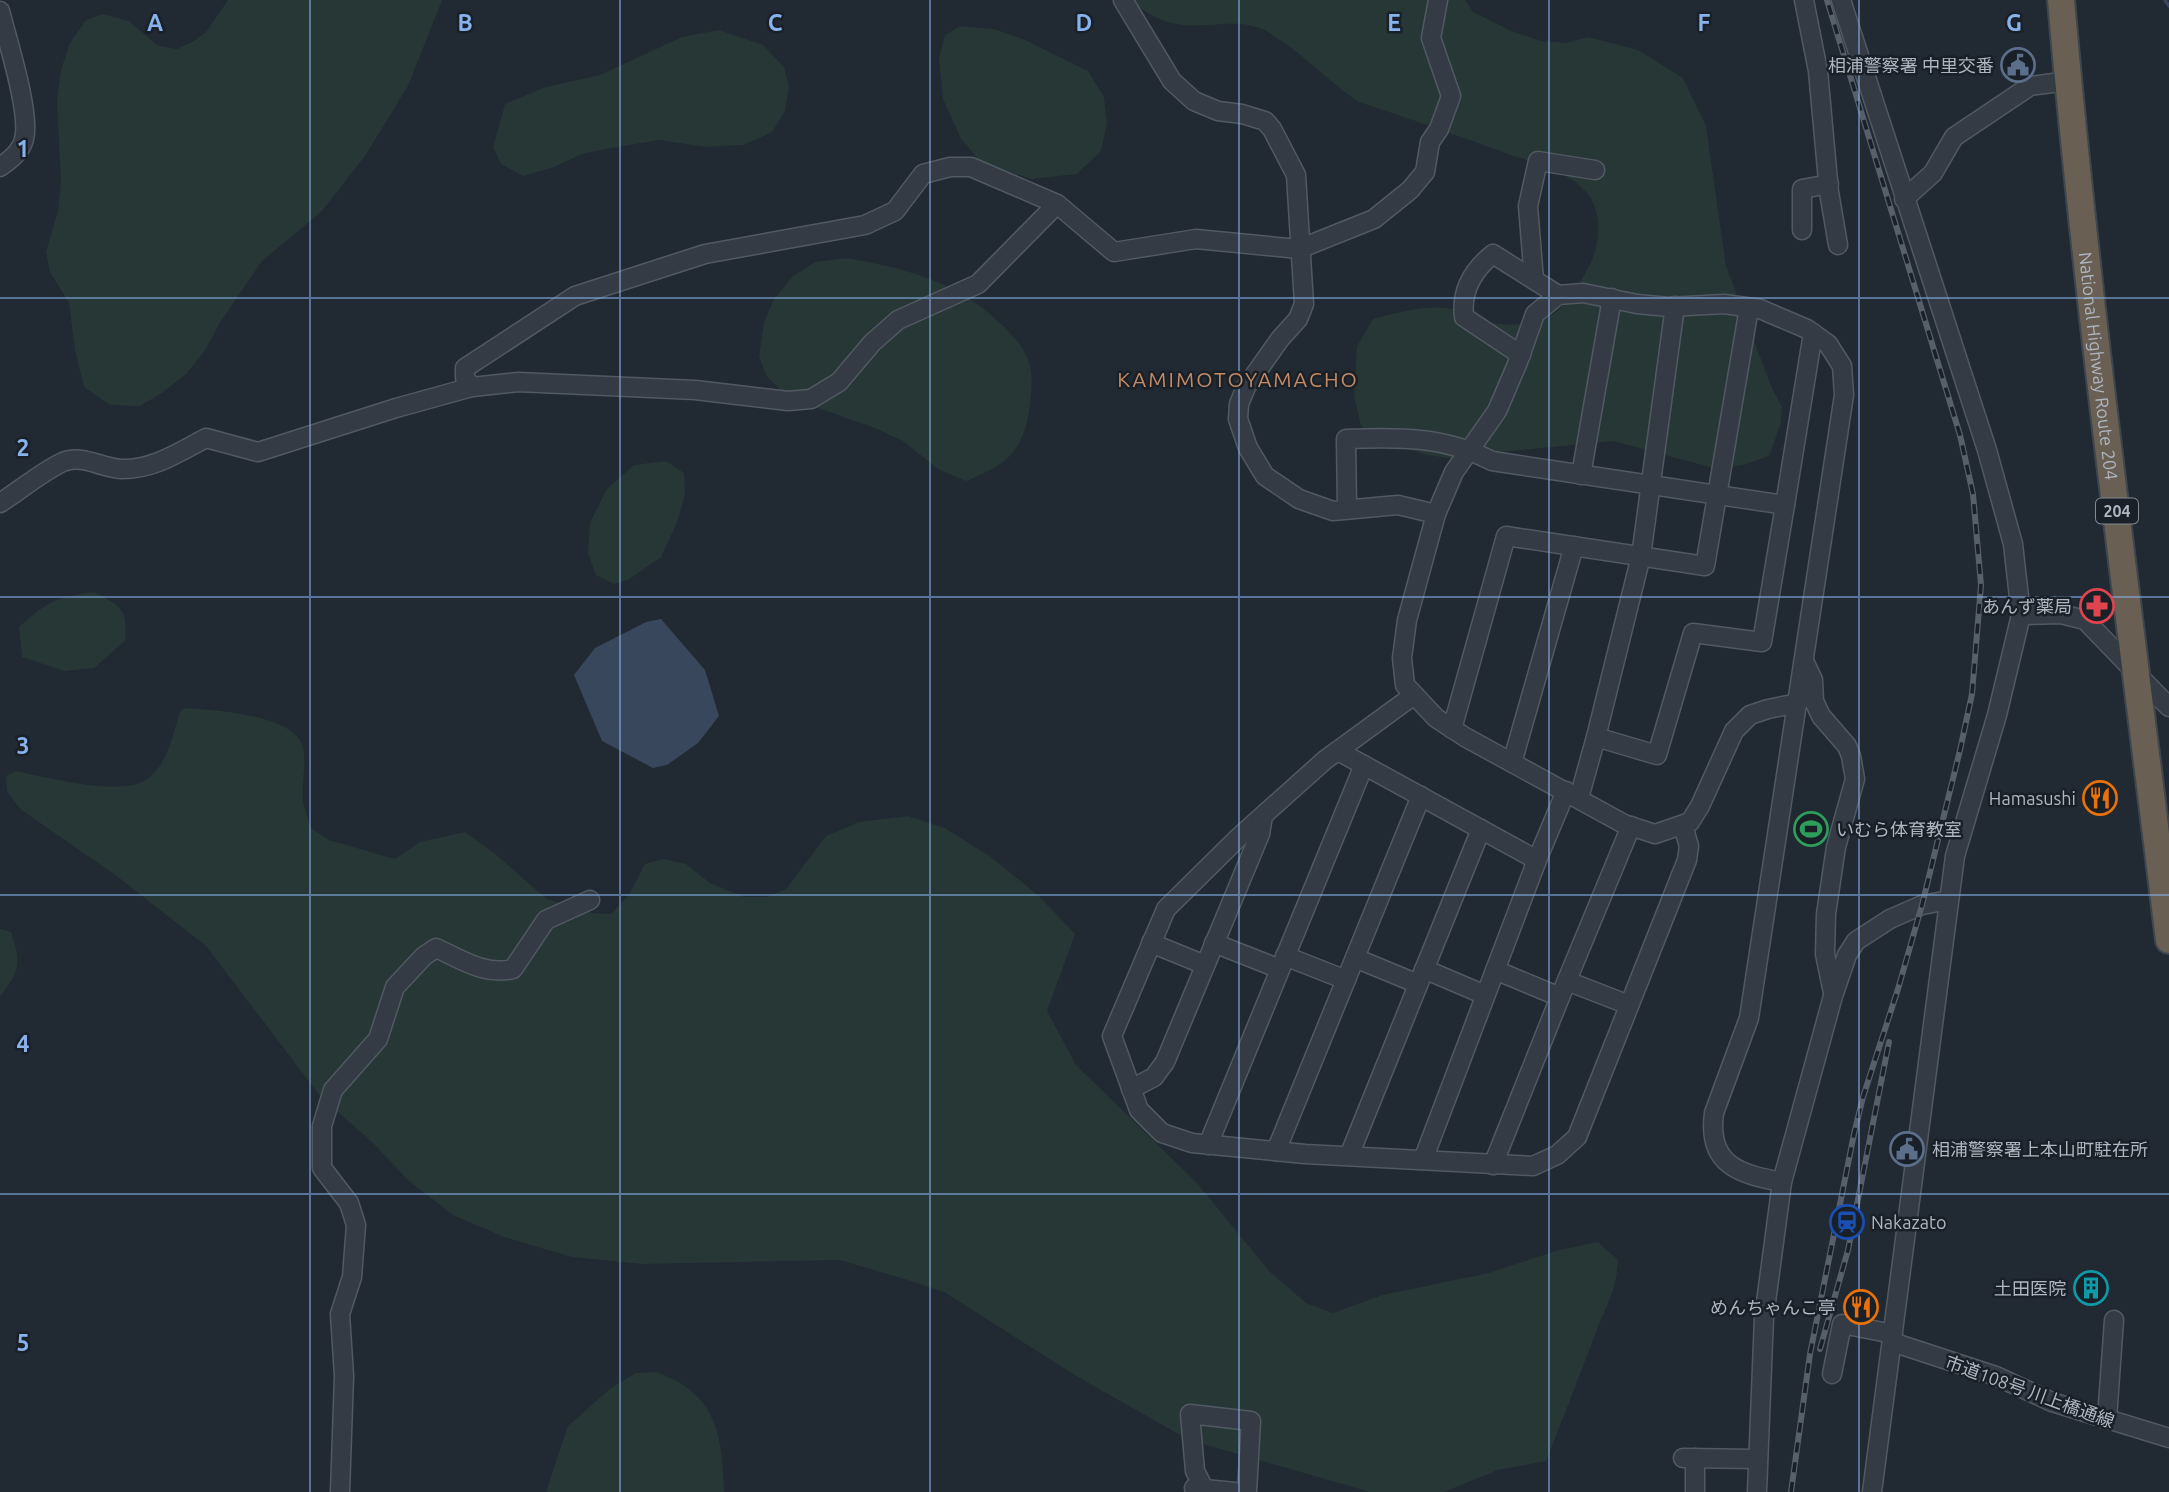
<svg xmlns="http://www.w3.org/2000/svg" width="2169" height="1492" font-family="Ubuntu,'Noto Sans JP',sans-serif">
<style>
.green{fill:#263736}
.water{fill:#38475b}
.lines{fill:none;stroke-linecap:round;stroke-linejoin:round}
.stream{stroke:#38475b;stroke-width:3.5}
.minor-casing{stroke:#515962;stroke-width:21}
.highway-casing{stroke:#3e464e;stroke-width:30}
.minor{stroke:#343b44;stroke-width:18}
.highway{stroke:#695f52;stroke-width:26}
.rail-casing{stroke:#565f6a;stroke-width:6}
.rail{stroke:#1a2028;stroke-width:3.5;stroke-dasharray:10;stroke-linecap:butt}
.grid{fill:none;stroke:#88b2eb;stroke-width:2;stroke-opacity:0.55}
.labels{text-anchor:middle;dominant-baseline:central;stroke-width:5;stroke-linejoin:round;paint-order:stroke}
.shield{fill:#1a2028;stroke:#828993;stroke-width:2}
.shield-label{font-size:16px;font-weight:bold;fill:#aeb6c1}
.poi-label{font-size:18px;fill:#aeb6c1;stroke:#1a2028;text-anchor:end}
.street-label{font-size:18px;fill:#aeb6c1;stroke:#1a2028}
.quarter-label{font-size:21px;letter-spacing:2px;fill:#c68b64;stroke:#1a2028}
.grid-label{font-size:23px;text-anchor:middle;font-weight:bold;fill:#88b2eb;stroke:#1a2028;stroke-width:5;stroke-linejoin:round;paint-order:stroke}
</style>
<rect width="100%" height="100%" fill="#212933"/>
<g class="green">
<path d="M228 0H442L408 86 365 156 322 211 262 261 221 321 204 352 187 373 162 393 140 406 110 405 84 387 75 350 69 303 50 272 46 252 58 211 61 182 57 102 61 70 70 43 86 20 103 14 129 21 158 46 177 49 192 42 206 32Z"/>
<path d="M1130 0H1465L1473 12 1511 31 1541 41 1566 43 1588 37 1638 50 1683 78 1706 126 1726 266 1771 386 1782 407 1781 423 1769 456 1743 465 1717 469 1613 441 1500 452 1463 460 1427 455 1384 441 1361 426 1354 396 1357 346 1373 319C1399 312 1430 303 1457 310 1469 313 1480 321 1492 323 1507 326 1530 324 1544 319 1565 311 1582 281 1591 262 1600 241 1603 211 1586 192 1567 170 1531 162 1505 153 1457 135 1408 118 1359 102 1331 84 1309 59 1280 40 1274 36 1268 31 1262 29 1235 18 1209 28 1182 25 1163 23 1144 12 1130 0Z"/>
<path d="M960 26 994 29 1025 40 1088 71 1104 97 1107 123 1101 151 1077 174 1031 179 982 163 961 139 943 99 939 58 945 35Z"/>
<path d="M719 30 763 45 784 67 789 86 785 111 772 132 744 145 706 147 659 140 611 148 582 154 554 167 524 176 501 164 493 147 505 104 546 87 600 75 682 37Z"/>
<path d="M847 258C905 268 959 282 1001 324 1012 335 1025 347 1029 363 1034 378 1031 395 1029 411 1022 455 1004 465 966 481L938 469 903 441 875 428 787 397 766 375 759 356 764 323 773 301 793 276 815 262Z"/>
<path d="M666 461 684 473 685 494 678 520 661 557 628 580 614 584 596 575 588 553 590 523 607 489 634 465Z"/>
<path d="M94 592C121 606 128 608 125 641L94 668 64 671 22 657 19 627C49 600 55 598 94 592Z"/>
<path d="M184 708C212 710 294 714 303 747 307 765 301 784 303 802 305 810 308 819 311 828L329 840 395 859 420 842 465 832 494 853 547 899 592 913 611 914 629 895 645 864 663 859 686 864 710 883 744 897H767L786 889 826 836 859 822 908 816 945 828 991 857 1039 896 1075 934 1047 1011 1076 1065 1197 1183 1269 1271 1306 1303 1333 1313 1382 1295 1489 1273 1559 1250 1598 1242 1618 1260C1616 1294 1607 1303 1596 1332 1580 1375 1563 1418 1546 1461L1498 1470 1444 1492H1370L1189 1440 1078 1377 944 1292 901 1278 840 1260 642 1264 572 1257 504 1237 453 1215 409 1181 374 1144 320 1096 206 946 114 874 20 809 7 791 6 776 16 771C46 777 126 799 150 777 168 761 173 734 180 712Z"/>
<path d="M0 929 11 932C21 961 21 971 0 996Z"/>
<path d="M656 1372C717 1393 722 1435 724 1492H546L568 1426 611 1388 636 1373Z"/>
</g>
<path class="water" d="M661 619 705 670 719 716 698 743 667 765 653 768 602 741 574 675 595 648 646 622Z"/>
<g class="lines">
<path class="stream" d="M2165 0 2169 6"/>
<g class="minor-casing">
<g id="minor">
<path d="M1123 0 1172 81 1194 101 1218 111 1242 114 1265 121 1272 129 1296 175 1304 304 1298 319 1280 339 1246 387 1239 404 1238 419 1248 448 1265 476 1299 499 1333 511 1398 505 1436 514"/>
<path d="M1804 0 1818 71 1829 192 1838 245"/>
<path d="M1841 0 1987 450 2013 544 2021 615 1997 715 1955 856 1872 1492"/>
<path d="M0 11C7 39 31 114 24 139 21 152 10 160 0 167"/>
<path d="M1904 199 1933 173 1954 137 2030 86 2068 81"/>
<path d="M1802 230V189L1829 184"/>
<path d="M1534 280 1528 206 1538 161 1595 170"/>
<path d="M1675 306 1641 556 1596 737 1657 755 1693 633 1762 642 1785 505"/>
<path d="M1521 355 1464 317C1461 291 1473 270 1493 254L1558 295"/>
<path d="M472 387 465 378V368L575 296 705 254 865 225 895 211 923 174 950 167H971L1057 204 1114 252 1196 239 1299 249 1374 219 1410 190 1425 172 1430 142 1439 129 1451 96 1431 38 1438 0"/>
<path d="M1581 475 1612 298"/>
<path d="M0 503C19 491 43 471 63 462 82 454 102 468 121 469 153 470 179 452 206 438L258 452 396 408 472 387 518 382 695 390 788 401 811 399 839 382 872 343 898 320 978 284 1057 204"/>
<path d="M1347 509 1346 439C1399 437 1444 436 1492 461L1785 505 1813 333"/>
<path d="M2021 615 2061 614 2085 620 2169 707"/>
<path d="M1804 661 1813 680 1814 701 1821 716 1847 746 1851 756 1855 779 1836 847 1826 914 1825 954 1833 993"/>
<path d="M1414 695 1325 760 1239 837 1166 909 1112 1036 1139 1110 1162 1133 1192 1143 1305 1154 1533 1166 1557 1155 1577 1137 1687 860 1689 846 1683 826"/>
<path d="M1452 729 1506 536 1705 566 1749 308"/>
<path d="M1338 751 1537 860 1423 1160"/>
<path d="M1512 763 1574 546"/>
<path d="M1579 798 1596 737"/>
<path d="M1537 860 1566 791"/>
<path d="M1151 943 1205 965"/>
<path d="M1214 943 1280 969"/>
<path d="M1285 956 1346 980"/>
<path d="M1355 958 1418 984"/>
<path d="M1424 969 1485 995"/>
<path d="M1495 970 1560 997 1631 826"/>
<path d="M1567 981 1629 1005"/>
<path d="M1131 1089 1154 1077 1165 1062 1260 834 1263 816"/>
<path d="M1208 1145 1364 765"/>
<path d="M1276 1151 1421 796"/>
<path d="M1349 1156 1481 829"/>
<path d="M1493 1165 1560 997"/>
<path d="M1782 1182C1739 1174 1707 1165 1714 1113L1749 1018 1844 395 1842 366 1828 344 1807 329 1760 309 1724 304 1669 307 1637 304 1583 293 1558 295 1535 314 1518 362 1497 411 1454 472 1436 514 1407 620 1402 658 1405 685 1436 718 1465 737 1624 824 1655 834 1690 822 1700 806 1734 731 1750 715 1768 709 1798 703"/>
<path d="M1892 1342 1996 1376 2052 1402 2169 1438"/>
<path d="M1832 1374 1842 1324 1893 1334"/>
<path d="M2107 1419 2114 1320"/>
<path d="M1683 1458 1758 1459"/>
<path d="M1695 1458V1492"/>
<path d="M1194 1488 1235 1492"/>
<path d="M1204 1489 1195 1471 1190 1414 1251 1421 1247 1492"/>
<path d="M340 1492 344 1376 340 1314 352 1277 356 1225 349 1203 322 1168V1126L333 1090 378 1039 395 987 424 956 436 948C461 959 485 976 513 969L546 920 590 900"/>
<path d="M1757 1492 1764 1317 1782 1182 1833 996 1847 955 1856 941 1890 919 1922 905 1949 900"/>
</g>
</g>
<g class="highway-casing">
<g id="highway">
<path id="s1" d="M2061 0C2088 314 2131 627 2169 940"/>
</g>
</g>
<use href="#minor" class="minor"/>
<use href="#highway" class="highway"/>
<g class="rail-casing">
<g id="rail">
<path d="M1820 1349 1848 1250 1889 1042"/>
<path d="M1791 1492 1810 1354 1854 1134 1863 1097 1898 989 1922 905 1960 750 1972 694 1981 585 1973 494 1960 435 1827 0"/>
</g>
</g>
<use href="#rail" class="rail"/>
</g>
<path class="grid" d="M310 0V1492M620 0V1492M930 0V1492M1239 0V1492M1549 0V1492M1859 0V1492M0 298H2169M0 597H2169M0 895H2169M0 1194H2169"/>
<defs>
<g id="civic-ring" transform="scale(1.75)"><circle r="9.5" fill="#1a2028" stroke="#5c6f8a" stroke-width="1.5"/><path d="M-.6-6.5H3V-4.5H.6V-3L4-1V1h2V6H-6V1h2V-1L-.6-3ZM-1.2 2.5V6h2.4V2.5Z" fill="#5c6f8a"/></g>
<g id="pharmacy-ring" transform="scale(1.75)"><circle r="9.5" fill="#1a2028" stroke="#e0444e" stroke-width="1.5"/><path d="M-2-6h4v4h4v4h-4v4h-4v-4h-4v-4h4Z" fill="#e0444e"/></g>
<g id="restaurant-ring" transform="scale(1.75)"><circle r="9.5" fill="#1a2028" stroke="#e8710a" stroke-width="1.5"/><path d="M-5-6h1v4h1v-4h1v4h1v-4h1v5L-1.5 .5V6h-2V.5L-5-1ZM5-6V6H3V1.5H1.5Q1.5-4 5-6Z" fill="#e8710a"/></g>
<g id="stadium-ring" transform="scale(1.75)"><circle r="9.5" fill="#1a2028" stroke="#2e9e5b" stroke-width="1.5"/><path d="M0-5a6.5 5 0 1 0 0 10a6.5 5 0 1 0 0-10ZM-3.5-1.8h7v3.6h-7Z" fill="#2e9e5b"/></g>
<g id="station-ring" transform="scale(1.75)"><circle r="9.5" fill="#1a2028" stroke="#1a4fb4" stroke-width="1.5"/><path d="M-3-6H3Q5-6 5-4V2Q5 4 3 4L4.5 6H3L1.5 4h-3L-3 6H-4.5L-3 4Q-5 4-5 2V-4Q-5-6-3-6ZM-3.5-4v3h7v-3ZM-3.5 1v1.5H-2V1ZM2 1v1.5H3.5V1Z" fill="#1a4fb4"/></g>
<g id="building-ring" transform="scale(1.75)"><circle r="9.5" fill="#1a2028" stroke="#0f9aa8" stroke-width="1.5"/><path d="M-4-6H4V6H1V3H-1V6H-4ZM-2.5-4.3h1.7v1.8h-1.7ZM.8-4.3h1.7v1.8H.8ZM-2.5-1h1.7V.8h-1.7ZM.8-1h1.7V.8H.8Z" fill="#0f9aa8"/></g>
</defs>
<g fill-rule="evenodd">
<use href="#civic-ring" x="2018" y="65"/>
<use href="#pharmacy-ring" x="2097" y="606"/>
<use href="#restaurant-ring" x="2100" y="798"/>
<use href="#stadium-ring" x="1811" y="829"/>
<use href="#civic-ring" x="1907" y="1149"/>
<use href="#station-ring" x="1847" y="1222"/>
<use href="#building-ring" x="2091" y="1288"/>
<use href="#restaurant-ring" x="1861" y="1307"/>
</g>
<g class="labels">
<rect class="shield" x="2096" y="498.5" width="42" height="25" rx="5"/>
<g class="shield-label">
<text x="2117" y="511">204</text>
</g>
<g class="poi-label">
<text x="1994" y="65">相浦警察署 中里交番</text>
<text x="2072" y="606">あんず薬局</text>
<text x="2076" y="798">Hamasushi</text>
<text x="1836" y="829" text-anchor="start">いむら体育教室</text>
<text x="1932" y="1149" text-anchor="start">相浦警察署上本山町駐在所</text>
<text x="1871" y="1222" text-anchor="start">Nakazato</text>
<text x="2066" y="1288">土田医院</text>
<text x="1836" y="1307">めんちゃんこ亭</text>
</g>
<g class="street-label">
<text stroke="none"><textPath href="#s1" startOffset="368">National Highway Route 204</textPath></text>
<text transform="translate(2030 1391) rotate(20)">市道108号 川上橋通線</text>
</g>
<g class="quarter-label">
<text x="1238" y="379">KAMIMOTOYAMACHO</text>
</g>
</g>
<g class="grid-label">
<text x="155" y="31">A</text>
<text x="465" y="31">B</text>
<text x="775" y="31">C</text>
<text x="1084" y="31">D</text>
<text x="1394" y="31">E</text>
<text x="1704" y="31">F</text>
<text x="2014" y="31">G</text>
<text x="23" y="157">1</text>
<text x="23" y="456">2</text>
<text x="23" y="754">3</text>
<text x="23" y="1052">4</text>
<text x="23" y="1351">5</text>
</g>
</svg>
